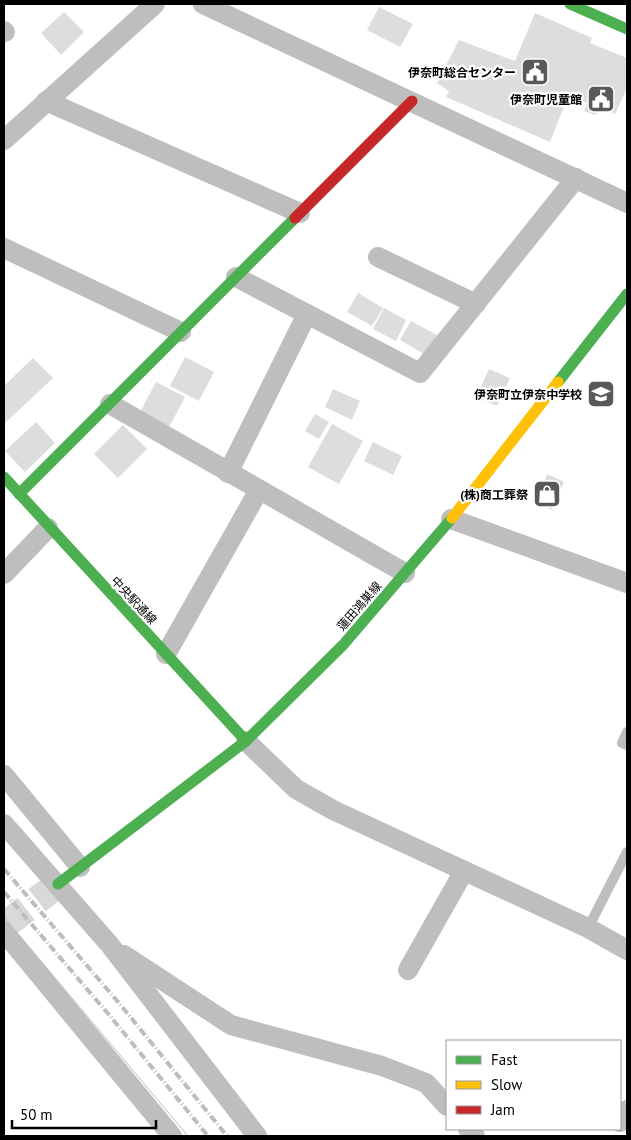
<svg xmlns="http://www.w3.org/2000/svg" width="631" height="1140" font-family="'PT Sans','Noto Sans JP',sans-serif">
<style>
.building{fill:#ddd}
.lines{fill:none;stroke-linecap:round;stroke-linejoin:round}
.secondary-tunnel{stroke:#d9d9d9;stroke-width:28;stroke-dasharray:28 14;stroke-linecap:butt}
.lane{stroke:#bebebe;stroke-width:10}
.street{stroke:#bebebe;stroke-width:20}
.fast{stroke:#4caf50;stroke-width:11}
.slow{stroke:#ffc107;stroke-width:11}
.jam{stroke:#c62828;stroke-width:11}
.tram{stroke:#bdbdbd;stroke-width:1}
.rail{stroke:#bdbdbd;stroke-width:4;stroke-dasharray:8 2.5 1 2.5;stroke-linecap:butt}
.labels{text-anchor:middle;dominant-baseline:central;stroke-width:4.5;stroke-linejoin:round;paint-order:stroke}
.poi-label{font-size:12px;font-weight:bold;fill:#000;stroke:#fff;text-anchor:end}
.street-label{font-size:12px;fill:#000;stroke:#fff}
</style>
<rect width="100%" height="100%" fill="#fff"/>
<g class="building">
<path d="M379 7 413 24 400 47 367 30Z"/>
<path d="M64 12 84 32 61 55 41 33Z"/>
<path d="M535 13 592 38 590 43 627 58V88L615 114 603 108 595 115 584 111 587 103 568 96 550 142 446 97 449 91 437 83 459 40 515 61Z"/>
<path d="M358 293 383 308 372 326 347 312Z"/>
<path d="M384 308 406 320 396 341 373 329Z"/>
<path d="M411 321 437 335 426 355 400 340Z"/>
<path d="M185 357 214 372 199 401 170 386Z"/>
<path d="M33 358 53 378 4 424V386Z"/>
<path d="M489 369 510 378 497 406 476 397Z"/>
<path d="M156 382 185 397 169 427 140 412Z"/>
<path d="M333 389 360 401 352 420 325 407Z"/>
<path d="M315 414 329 422 319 439 305 431Z"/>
<path d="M36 422 55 443 25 472 5 451Z"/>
<path d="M332 424 363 441 339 484 308 467Z"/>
<path d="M123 425 147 449 118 478 94 454Z"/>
<path d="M373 442 402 456 393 475 364 461Z"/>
<path d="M547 474 564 482 552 510 536 502Z"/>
</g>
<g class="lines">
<path class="secondary-tunnel" d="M4 926 58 884"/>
<g class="lane">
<path d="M627 732 622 743 627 745"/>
<path d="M588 928 627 852"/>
</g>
<g class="street">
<path d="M203 4 627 203"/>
<path d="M4 31 5 32"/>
<path d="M46 101 300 213"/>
<path d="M4 140 155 4"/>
<path d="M4 248 181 332"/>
<path d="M378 257 476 304"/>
<path d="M236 277 420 373 576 178"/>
<path d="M110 404 405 573"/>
<path d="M228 473 307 314"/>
<path d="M451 519 627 583"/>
<path d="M4 574 48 528"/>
<path d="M166 654 259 490"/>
<path d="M246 741 296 789 333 810 588 928 627 950"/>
<path d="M4 775 80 867"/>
<path d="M4 824 110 945 257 1136"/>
<path d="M4 932 172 1136"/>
<path d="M124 955 231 1025 382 1066 426 1083 447 1106"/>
<path d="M408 970 464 871"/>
<path d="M620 1122 627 1110"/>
<path d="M468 1129 475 1136"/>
</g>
<g class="fast">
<path d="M570 4 627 29"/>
<path d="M558 382 627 294"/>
<path d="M4 477 246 741"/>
<path d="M19 494 295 218"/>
<path d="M58 884 246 741 343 645 452 518"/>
</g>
<path class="slow" d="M452 518 558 382"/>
<path class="jam" d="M295 218 412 101"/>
<path class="tram" d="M4 917 188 1136"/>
<g class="rail">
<path d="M4 869 119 1003 227 1136"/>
<path d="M4 892 110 1016 208 1136"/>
</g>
</g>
<defs>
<g id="civic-square" transform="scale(1.4375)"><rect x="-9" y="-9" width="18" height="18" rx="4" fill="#595959" stroke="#fff"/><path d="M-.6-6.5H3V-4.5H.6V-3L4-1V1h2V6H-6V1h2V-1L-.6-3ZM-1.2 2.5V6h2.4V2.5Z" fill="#fff"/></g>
<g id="school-square" transform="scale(1.4375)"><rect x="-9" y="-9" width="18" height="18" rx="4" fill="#595959" stroke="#fff"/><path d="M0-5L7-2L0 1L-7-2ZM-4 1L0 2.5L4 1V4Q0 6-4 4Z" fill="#fff"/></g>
<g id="shop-square" transform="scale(1.4375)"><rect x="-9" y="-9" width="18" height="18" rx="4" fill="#595959" stroke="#fff"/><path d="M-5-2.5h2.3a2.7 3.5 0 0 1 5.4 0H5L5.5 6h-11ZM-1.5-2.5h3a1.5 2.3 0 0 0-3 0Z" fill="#fff"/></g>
</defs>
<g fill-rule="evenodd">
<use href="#civic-square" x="535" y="72"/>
<use href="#civic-square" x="601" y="99"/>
<use href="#school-square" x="601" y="394"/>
<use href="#shop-square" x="547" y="494"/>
</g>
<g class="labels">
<g class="poi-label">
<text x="516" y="72">伊奈町総合センター</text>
<text x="582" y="99">伊奈町児童館</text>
<text x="582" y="394">伊奈町立伊奈中学校</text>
<text x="528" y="494">(株)商工葬祭</text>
</g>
<g class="street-label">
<text transform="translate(134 600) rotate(47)">中央駅通線</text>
<text transform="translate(359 606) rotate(-49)">蓮田鴻巣線</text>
</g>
</g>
<rect width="631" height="1140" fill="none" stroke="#000000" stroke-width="10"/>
<rect x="446" y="1040" width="175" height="90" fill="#ffffff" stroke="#999999"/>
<rect x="456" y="1056" width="25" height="8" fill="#4caf50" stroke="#999999"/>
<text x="491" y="1065" font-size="15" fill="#000000">Fast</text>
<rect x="456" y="1081" width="25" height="8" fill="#ffc107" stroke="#999999"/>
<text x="491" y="1090" font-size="15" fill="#000000">Slow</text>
<rect x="456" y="1106" width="25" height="8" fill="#c62828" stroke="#999999"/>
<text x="491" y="1115" font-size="15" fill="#000000">Jam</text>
<path d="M12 1120v8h144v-8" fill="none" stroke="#000000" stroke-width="2.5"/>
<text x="20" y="1120" font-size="15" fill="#000000" stroke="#ffffff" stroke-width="4" paint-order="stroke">50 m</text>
</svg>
